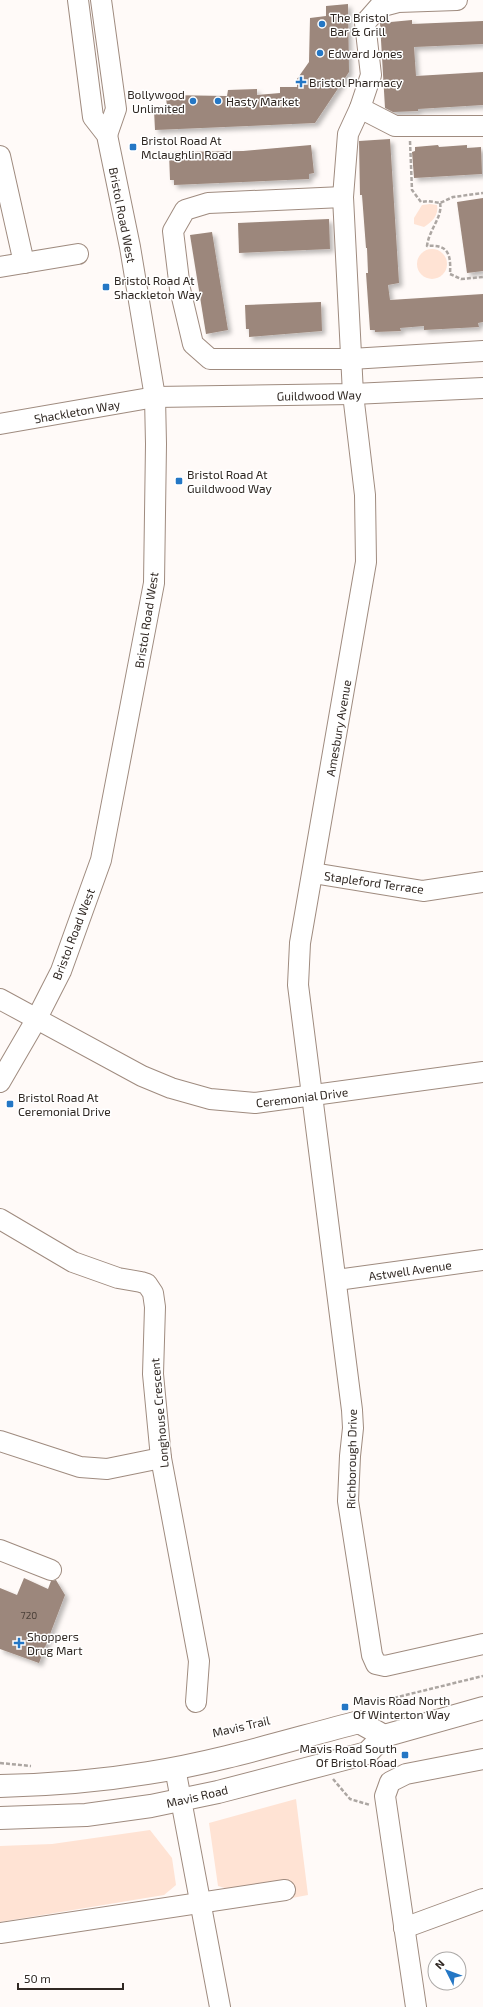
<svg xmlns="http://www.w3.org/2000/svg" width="483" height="2007" font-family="'Exo 2',sans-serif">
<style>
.green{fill:#ffe3d4}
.building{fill:#9c877b;filter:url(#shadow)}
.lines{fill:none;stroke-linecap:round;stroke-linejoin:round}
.minor-casing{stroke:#9f8b7f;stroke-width:22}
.major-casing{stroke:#9f8b7f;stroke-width:24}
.path{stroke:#aca6a2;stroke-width:2.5;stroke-dasharray:4 2;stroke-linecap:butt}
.minor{stroke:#fff;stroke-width:20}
.major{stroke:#fff;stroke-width:22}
.poi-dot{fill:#2477c5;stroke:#fff;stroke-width:1.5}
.labels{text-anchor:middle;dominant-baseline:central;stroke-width:3;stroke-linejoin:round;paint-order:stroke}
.number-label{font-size:10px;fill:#4b4039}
.poi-label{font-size:12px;fill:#302823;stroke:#fff;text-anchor:start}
.street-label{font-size:12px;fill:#302823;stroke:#fff}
</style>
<defs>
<filter id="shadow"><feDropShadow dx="3.5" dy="3.5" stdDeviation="2" flood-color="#0004"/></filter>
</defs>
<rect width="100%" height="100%" fill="#fffaf8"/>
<g class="green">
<path d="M430 204 437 205C439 215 432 222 424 227L414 224V218L422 205Z"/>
<circle cx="432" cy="264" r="15"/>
<path d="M296 1799 308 1895 292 1898 289 1882 235 1891 218 1886 209 1823Z"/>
<path d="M150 1830 172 1858 176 1885 164 1895 0 1922V1846L52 1844Z"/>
</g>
<g class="building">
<path d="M348 4 349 72 315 123 155 130 154 110 167 109 166 95 227 96 228 90 257 89V95L280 93V87H297V79L309 62 310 18 326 16V6Z"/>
<path d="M412 20V24L483 21V44L414 47 416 76 483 72V105L418 109V111L393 112 385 108 380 23Z"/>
<path d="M390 139 399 283 388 285 390 300 483 294V322L478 323 479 327 424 330V326L400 328 401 331 375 332V330H370L366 273H368L367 248H366L362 195H360L359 141Z"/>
<path d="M311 145 314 173 309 174V179L174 185V180H170L169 152 243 151Z"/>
<path d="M438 145 439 147 467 145V148L481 147 482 174 414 178 412 152 415 151V147Z"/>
<path d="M483 198V271L467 273 457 202Z"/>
<path d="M329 219 330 249 239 253 238 223Z"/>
<path d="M212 232 228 330 206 334 190 235Z"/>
<path d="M321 302 322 331 249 337V329H246L245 305Z"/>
<path d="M24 1578 48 1589 51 1581 56 1580 65 1595 39 1663 0 1649V1588L17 1595Z"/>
</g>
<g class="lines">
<g class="minor-casing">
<g id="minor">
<path d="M101 0 116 109 107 135"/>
<path d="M457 0 398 2 379 7 365 23 371 75 360 108 348 134 343 197 353 394 365 495 366 562 300 943 298 985 352 1410 353 1428 350 1456 348 1501 372 1655 376 1664 385 1666 483 1644"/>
<path d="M360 108 395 126H483"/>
<path d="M0 156 24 263"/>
<path d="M343 197 208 203 185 210 173 231 180 289 193 344 210 359H351L483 351"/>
<path d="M0 267 78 254"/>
<path d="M0 424 155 397 353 394 483 388"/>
<path d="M313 873 423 891 483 882"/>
<path d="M0 999 142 1076 171 1088 210 1099 255 1103 483 1072"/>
<path d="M0 1082 36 1020 61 971 101 860 154 583 156 444 155 397 130 247 107 135 93 117 78 0"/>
<path d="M0 1219 73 1262 118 1278 141 1282 147 1284 153 1293 155 1307 153 1374 161 1458 199 1661 196 1702"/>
<path d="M337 1280 483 1260"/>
<path d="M0 1441 80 1467 107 1469 161 1458"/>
<path d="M0 1550 51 1570"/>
<path d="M175 1768 220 2007"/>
<path d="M404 1928 483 1899"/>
<path d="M0 1933 285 1890"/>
<path d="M416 2007 385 1796 390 1782 406 1774 483 1759"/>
</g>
</g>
<g class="major-casing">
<g id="major">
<path d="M0 1786C49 1785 99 1781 148 1773 219 1762 289 1740 359 1722L384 1736"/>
<path d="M0 1818 86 1815 151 1806 218 1792 367 1753 384 1736 483 1708"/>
</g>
</g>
<g class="path">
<path d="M410 141 412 190 421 202 428 201 440 203 453 197 483 193"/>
<path d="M440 203C443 217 429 229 427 246 449 244 451 255 450 274L461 279 483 277"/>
<path d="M365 1705 483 1676"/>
<path d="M0 1763 31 1766"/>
<path d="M333 1779 350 1799 370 1805"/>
</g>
<use href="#minor" class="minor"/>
<use href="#major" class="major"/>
</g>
<g class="poi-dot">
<circle cx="322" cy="24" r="4"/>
<circle cx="320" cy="53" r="4"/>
<path d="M299 76h4v4h4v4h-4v4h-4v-4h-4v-4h4z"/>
<circle cx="193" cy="101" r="4"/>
<circle cx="218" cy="101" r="4"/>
<rect x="129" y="143" width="8" height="8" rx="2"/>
<rect x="102" y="283" width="8" height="8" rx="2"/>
<rect x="175" y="477" width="8" height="8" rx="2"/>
<rect x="6" y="1100" width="8" height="8" rx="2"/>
<path d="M17 1637h4v4h4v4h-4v4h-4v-4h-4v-4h4z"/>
<rect x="341" y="1703" width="8" height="8" rx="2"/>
<rect x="401" y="1751" width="8" height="8" rx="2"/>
</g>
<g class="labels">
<g class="number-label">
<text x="29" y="1615">720</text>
</g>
<g class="poi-label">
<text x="330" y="17">The Bristol<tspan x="330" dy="14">Bar &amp; Grill</tspan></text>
<text x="328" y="53">Edward Jones</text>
<text x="309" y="82">Bristol Pharmacy</text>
<text x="185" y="94" text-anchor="end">Bollywood<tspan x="185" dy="14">Unlimited</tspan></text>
<text x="226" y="101">Hasty Market</text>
<text x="141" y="140">Bristol Road At<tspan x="141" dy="14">Mclaughlin Road</tspan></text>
<text x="114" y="280">Bristol Road At<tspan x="114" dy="14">Shackleton Way</tspan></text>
<text x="187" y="474">Bristol Road At<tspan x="187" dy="14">Guildwood Way</tspan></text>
<text x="18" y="1097">Bristol Road At<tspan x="18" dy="14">Ceremonial Drive</tspan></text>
<text x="27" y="1636">Shoppers<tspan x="27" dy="14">Drug Mart</tspan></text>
<text x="353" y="1700">Mavis Road North<tspan x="353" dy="14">Of Winterton Way</tspan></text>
<text x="397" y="1748" text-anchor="end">Mavis Road South<tspan x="397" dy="14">Of Bristol Road</tspan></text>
</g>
<g class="street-label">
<text transform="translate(123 215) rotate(79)">Bristol Road West</text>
<text transform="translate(319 395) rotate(-1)">Guildwood Way</text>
<text transform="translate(77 411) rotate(-10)">Shackleton Way</text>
<text transform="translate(146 620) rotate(-81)">Bristol Road West</text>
<text transform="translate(338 728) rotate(-80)">Amesbury Avenue</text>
<text transform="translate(374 882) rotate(8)">Stapleford Terrace</text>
<text transform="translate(73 934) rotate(-69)">Bristol Road West</text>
<text transform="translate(302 1097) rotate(-7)">Ceremonial Drive</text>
<text transform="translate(410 1270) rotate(-8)">Astwell Avenue</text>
<text transform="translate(159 1413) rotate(-95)">Longhouse Crescent</text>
<text transform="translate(351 1459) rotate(-89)">Richborough Drive</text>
<text transform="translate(241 1726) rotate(-13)">Mavis Trail</text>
<text transform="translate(197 1796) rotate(-13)">Mavis Road</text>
</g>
</g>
<g transform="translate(447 1971) rotate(312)"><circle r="19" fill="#ffffff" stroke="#aca9a7"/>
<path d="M0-3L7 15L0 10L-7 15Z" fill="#2477c5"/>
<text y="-6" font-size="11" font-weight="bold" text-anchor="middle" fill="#302823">N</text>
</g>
<path d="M18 1983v6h105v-6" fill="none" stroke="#302823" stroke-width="2"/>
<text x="24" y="1983" font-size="12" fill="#302823" stroke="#ffffff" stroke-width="3" paint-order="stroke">50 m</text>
</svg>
